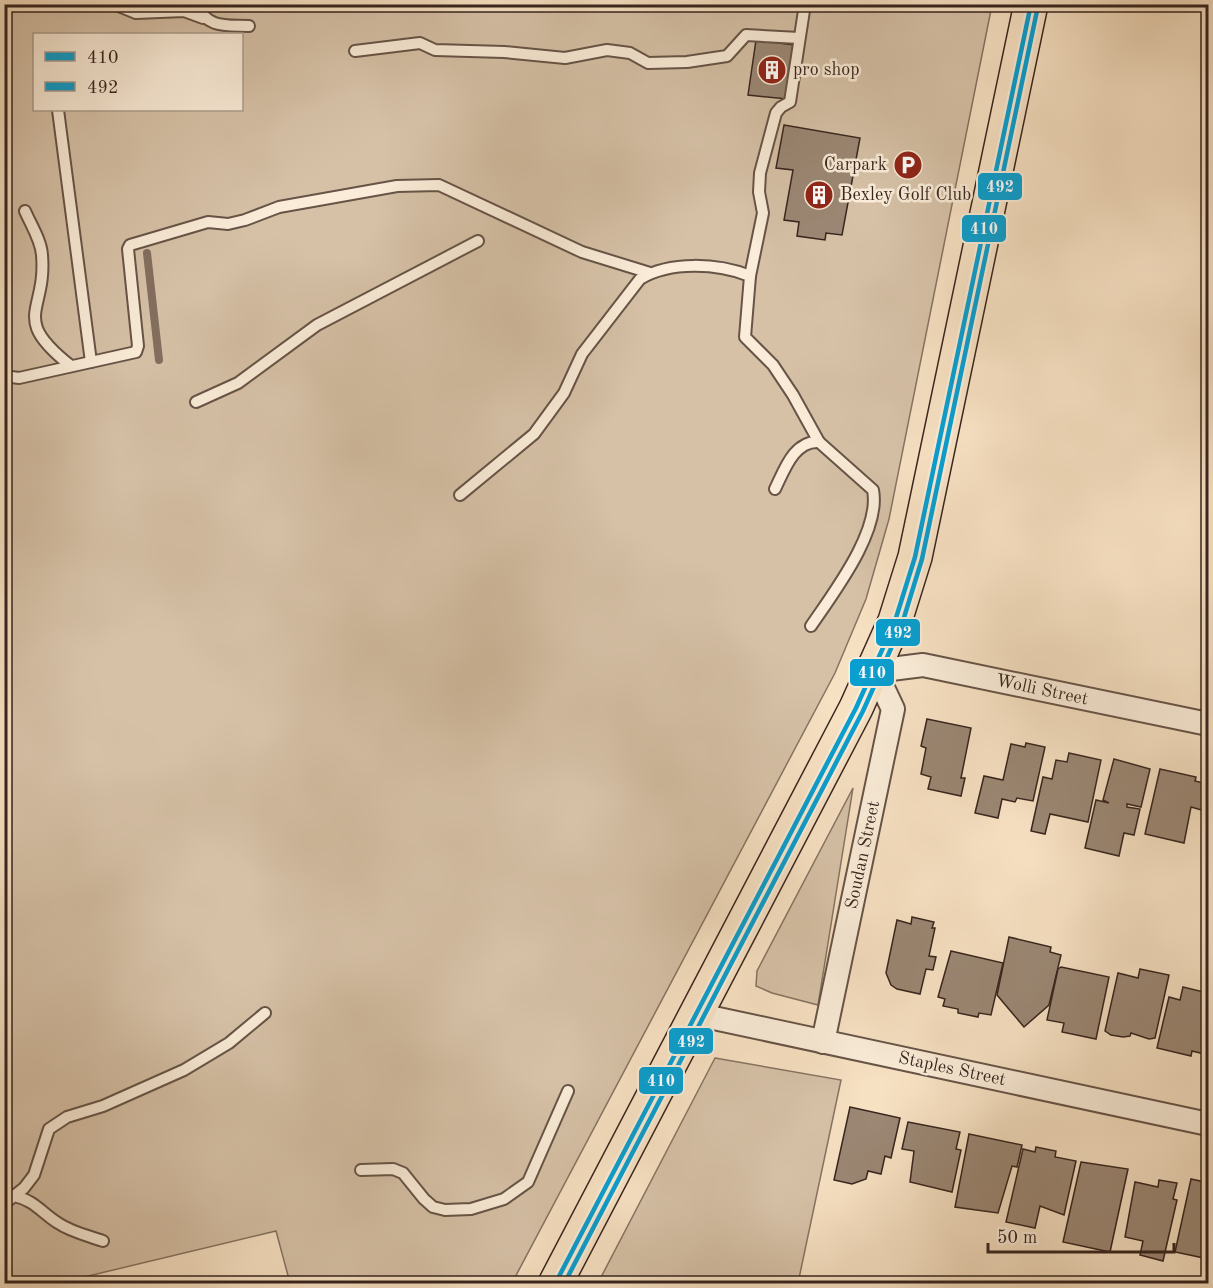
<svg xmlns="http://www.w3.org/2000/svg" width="1213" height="1288" font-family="'Old Standard TT',serif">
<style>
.green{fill:#d6c1a7;stroke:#867362;stroke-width:1.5;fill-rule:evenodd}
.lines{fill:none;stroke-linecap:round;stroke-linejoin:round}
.stream{stroke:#836f5f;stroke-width:8}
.building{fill:#9b8774;stroke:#37251e;stroke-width:1.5}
.lane-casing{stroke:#675447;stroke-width:14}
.street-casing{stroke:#675447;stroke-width:26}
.primary-casing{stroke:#37251e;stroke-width:36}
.lane{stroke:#faecd8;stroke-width:10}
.street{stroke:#faecd8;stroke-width:22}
.primary{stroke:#f7e1c3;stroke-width:33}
.bus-1-casing{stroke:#faecd8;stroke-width:9}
.bus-2-casing{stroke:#faecd8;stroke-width:9}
.bus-1{stroke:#089fd0;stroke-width:4.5}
.bus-2{stroke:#089fd0;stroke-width:4.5}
.labels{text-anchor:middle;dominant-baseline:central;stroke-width:5;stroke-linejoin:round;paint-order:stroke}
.poi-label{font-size:18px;fill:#37251e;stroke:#faecd8;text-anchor:start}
.street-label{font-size:18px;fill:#37251e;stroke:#faecd8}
.line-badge{stroke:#faecd8;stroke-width:2}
.badge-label{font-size:16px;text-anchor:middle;font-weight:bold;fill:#fff}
</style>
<rect width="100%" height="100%" fill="#f7e1c3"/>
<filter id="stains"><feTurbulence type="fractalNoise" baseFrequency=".00333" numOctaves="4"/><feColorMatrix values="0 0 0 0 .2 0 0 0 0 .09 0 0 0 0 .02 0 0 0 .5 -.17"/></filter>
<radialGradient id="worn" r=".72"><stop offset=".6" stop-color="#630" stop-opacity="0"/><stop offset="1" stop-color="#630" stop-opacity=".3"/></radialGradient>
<g class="green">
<path d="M5 5H992L889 519 866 599 835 673 512 1283H290L276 1231 59 1283 5 1284ZM34 34H242V110H34Z"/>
<path d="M853 788 818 1005 772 993 756 986 757 971Z"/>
<path d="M715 1058 841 1080 798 1283H598Z"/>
</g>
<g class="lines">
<path class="stream" d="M147 253 159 360"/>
</g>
<g class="building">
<path d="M756 40 794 45 787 99 748 95Z"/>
<path d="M784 125 860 138 842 235 826 233 825 240 797 236 799 222 784 220 793 170 776 168Z"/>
<path d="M927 719 971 728 961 778H965L961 796 928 789 931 777 921 774 926 748 921 746Z"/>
<path d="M1026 743 1045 747 1033 801 1017 798 1015 802 1002 799 998 818 975 813 984 776 1003 780 1011 744 1025 747Z"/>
<path d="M1069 753 1101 760 1088 822 1050 814 1045 834 1031 831 1043 777 1052 779 1056 760 1067 762Z"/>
<path d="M1114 759 1150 769 1141 807 1127 804V807L1140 809 1134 835 1124 833 1119 856 1085 848 1096 800 1109 803 1103 800Z"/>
<path d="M1160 769 1196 777 1195 781 1208 784 1205 811 1191 807 1184 843 1145 834Z"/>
<path d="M912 917 934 922 932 928H935L929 956 936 957 933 970 926 969 920 994 897 989 891 985 886 973 897 920 911 924Z"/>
<path d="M1009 937 1051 947 1050 952 1061 955 1049 1005 1024 1027 997 995Z"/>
<path d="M951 951 1003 963 991 1015 979 1013 978 1017 958 1013V1009L943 1006 945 999 938 997Z"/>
<path d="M1061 967 1109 977 1096 1039 1062 1032 1064 1023 1047 1020 1058 969Z"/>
<path d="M1140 969 1169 975 1155 1038 1149 1039 1131 1033 1130 1036 1123 1037 1111 1035 1105 1031 1118 973 1138 978Z"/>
<path d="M1183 987 1208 993V1055L1192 1051 1191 1056 1157 1048 1169 997 1180 1000Z"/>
<path d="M850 1107 900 1118 891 1158 885 1156 881 1174 868 1171 866 1179 852 1184 834 1180Z"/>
<path d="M908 1122 960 1132 956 1149 961 1150 952 1192 910 1182 914 1151 902 1149Z"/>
<path d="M969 1134 1022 1145 1017 1167 1012 1166 998 1213 955 1207Z"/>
<path d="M1036 1147 1056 1151 1055 1157 1076 1161 1064 1215 1040 1206 1035 1228 1006 1222 1023 1149 1035 1152Z"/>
<path d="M1081 1162 1128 1169 1110 1252 1063 1242Z"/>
<path d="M1206 1178 1208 1242 1204 1258 1175 1252 1191 1179 1205 1182Z"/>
<path d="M1159 1180 1177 1183 1173 1199 1177 1200 1163 1261 1140 1255 1143 1241 1125 1237 1135 1182 1158 1187Z"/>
</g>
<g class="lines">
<g class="lane-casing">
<g id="lane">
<path d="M114 4 136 13 184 11 203 18"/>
<path d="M195 4C209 29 224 25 249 26"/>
<path d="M355 51 420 43 435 50 504 52 565 58 607 50 630 53 648 63 687 62 727 56 746 35 799 38"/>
<path d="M58 110 91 362"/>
<path d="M25 211C31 225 41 240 42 255 47 313 9 317 71 366"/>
<path d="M750 276 763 213 759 192 760 173 776 113 781 107 790 102 805 4"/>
<path d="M4 376 19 378 136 352 138 346 128 249 130 245 208 222 228 224 245 220 279 207 397 186 439 185 582 252 650 273"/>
<path d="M196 402 238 383 317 325 478 241"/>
<path d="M775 489C784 471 794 440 819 442L873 490C881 531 834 592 811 626"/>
<path d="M460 495 534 434 564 393 582 354 640 279C670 261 717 263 750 276L745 337 773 365 793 395 819 442"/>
<path d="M361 1170 393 1169 403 1173 424 1199 433 1207 445 1210 471 1209 504 1199 528 1182 568 1091"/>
<path d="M4 1195 14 1196 24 1188 34 1175 49 1129 67 1117 103 1106 184 1070 229 1043 265 1013"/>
<path d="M4 1204 14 1196C34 1200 42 1213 58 1223 71 1232 89 1236 103 1241"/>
</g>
</g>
<g class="street-casing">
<g id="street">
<path d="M695 1014 1208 1124"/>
<path d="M823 1042 893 709 875 671 923 665 1208 724"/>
</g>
</g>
<g class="primary-casing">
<path id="primary" d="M555 1284 856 708 895 621 915 557 1031 4"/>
</g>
<use href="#lane" class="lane"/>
<use href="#street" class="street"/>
<use href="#primary" class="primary"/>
<g class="bus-1-casing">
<path id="bus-1" d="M555 1284 856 708 895 621 915 557 1031 4"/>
</g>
<g class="bus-2-casing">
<path id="bus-2" d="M564 1284 863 711 902 624 922 559 1038 6"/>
</g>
<use href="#bus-1" class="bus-1"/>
<use href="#bus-2" class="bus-2"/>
</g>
<defs>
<g id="building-disc" transform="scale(1.5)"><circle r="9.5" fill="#8f2418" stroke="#faecd8"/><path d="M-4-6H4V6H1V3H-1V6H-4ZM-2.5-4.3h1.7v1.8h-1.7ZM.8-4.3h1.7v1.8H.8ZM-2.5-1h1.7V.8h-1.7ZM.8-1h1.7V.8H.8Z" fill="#fff"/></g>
<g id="parking-disc" transform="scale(1.5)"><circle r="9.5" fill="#8f2418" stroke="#faecd8"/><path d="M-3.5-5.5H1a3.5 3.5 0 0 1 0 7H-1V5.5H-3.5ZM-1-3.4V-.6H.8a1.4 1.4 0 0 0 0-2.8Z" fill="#fff"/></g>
</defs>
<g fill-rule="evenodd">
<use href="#building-disc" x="772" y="70"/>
<use href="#parking-disc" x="908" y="165"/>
<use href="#building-disc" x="819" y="195"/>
</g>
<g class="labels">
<g class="poi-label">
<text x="793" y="70">pro shop</text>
<text x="887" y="165" text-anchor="end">Carpark</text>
<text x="840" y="195">Bexley Golf Club</text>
</g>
<g class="street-label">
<text transform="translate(1042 690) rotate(12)">Wolli Street</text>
<text transform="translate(863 855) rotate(-78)">Soudan Street</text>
<text transform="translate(952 1069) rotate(12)">Staples Street</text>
</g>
</g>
<g class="line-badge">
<rect x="977" y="172" width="46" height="29" rx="6" fill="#089fd0"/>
<rect x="961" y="214" width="46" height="29" rx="6" fill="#089fd0"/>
<rect x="875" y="618" width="46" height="29" rx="6" fill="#089fd0"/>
<rect x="849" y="658" width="46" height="29" rx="6" fill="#089fd0"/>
<rect x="668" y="1027" width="46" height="28" rx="6" fill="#089fd0"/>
<rect x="638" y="1066" width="46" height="29" rx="6" fill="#089fd0"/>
</g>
<g class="badge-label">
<text x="1000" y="192">492</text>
<text x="984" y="234">410</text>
<text x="898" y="638">492</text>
<text x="872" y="678">410</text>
<text x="691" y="1047">492</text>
<text x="661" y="1086">410</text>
</g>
<rect width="1213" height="1288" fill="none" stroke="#f7e1c3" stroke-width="24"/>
<rect x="6" y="6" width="1201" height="1276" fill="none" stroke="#37251e" stroke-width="3"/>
<rect x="12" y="12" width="1189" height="1264" fill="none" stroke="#37251e" stroke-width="1.5"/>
<rect x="33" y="33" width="210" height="78" fill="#faecd8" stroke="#ac9c8e" stroke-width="1.5"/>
<rect x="45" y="52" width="30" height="9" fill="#089fd0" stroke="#ac9c8e" stroke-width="1.5"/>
<text x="87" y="63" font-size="18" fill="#37251e">410</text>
<rect x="45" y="82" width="30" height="9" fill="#089fd0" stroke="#ac9c8e" stroke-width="1.5"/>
<text x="87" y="93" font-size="18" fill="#37251e">492</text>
<path d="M988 1243v9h186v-9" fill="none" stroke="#37251e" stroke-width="3"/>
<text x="997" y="1243" font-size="18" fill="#37251e" stroke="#faecd8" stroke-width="4.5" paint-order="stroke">50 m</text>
<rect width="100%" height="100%" filter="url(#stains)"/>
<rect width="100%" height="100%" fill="url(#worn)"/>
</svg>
